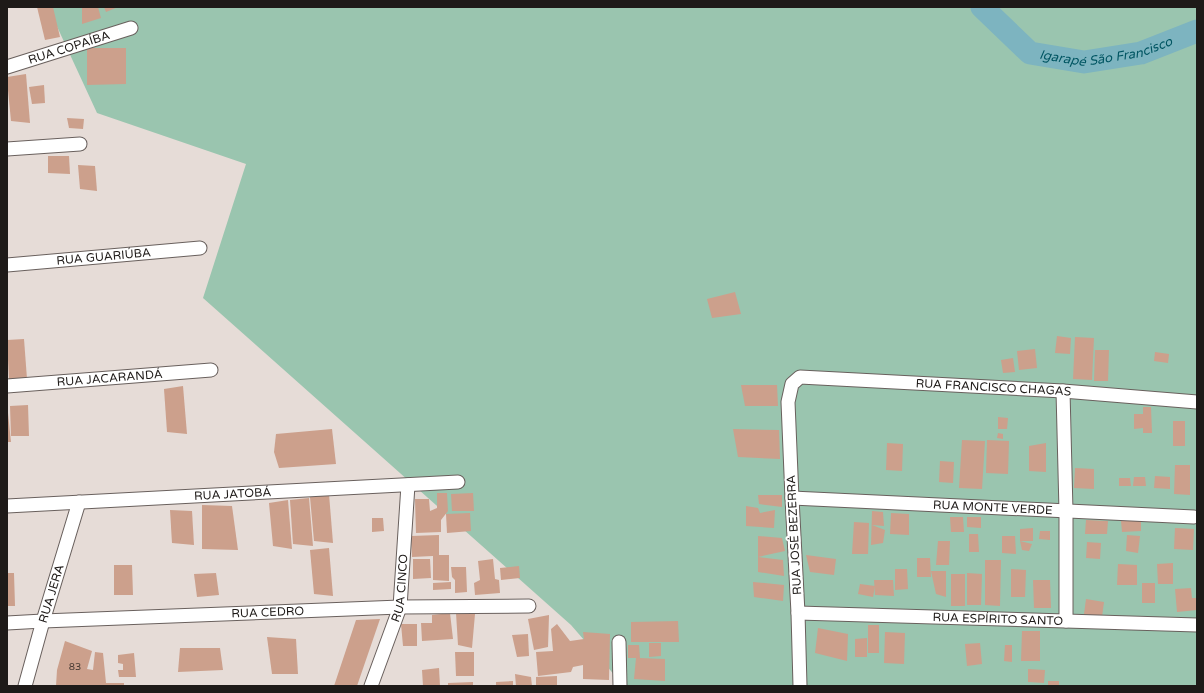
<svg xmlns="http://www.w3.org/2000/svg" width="1204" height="693" font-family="'Varela Round',sans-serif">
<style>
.green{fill:#9ac5af}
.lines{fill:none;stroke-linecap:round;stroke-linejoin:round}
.river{stroke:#7db4c0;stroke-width:23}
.building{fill:#cca08c}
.minor-casing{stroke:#69605d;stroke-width:15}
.minor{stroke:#fff;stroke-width:13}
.labels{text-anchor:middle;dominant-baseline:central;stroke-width:4;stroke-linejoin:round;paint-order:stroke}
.number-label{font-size:10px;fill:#4a3c35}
.street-label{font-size:12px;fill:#1e1a18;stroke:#fff}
.water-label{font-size:13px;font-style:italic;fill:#015562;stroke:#fff}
</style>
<rect width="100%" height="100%" fill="#e6dcd7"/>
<path class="green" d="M48 7H1197V686H624L571 625 203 298 246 164 97 113Z"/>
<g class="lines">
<path class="river" id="s1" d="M982 7 1030 53 1084 62 1141 53 1197 31"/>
</g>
<g class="building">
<path d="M37 7H53L60 37 45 40Z"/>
<path d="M82 7H98L101 18 82 24Z"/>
<path d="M104 7H118L106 12Z"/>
<path d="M87 48H126V84L87 85Z"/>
<path d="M26 74 30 123 11 121 7 80V77Z"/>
<path d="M44 85 45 103 32 104 29 87Z"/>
<path d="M67 118 84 119 83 129 69 128Z"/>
<path d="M48 156H69L70 174 48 173Z"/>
<path d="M78 165 95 166 97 191 80 189Z"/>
<path d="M735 292 741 314 712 318 707 299Z"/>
<path d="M1057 336 1071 338 1070 354 1055 353Z"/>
<path d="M1075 337 1094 338 1092 380 1073 379Z"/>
<path d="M24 339 27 379 9 380 7 340Z"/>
<path d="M1035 349 1037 368 1019 370 1017 351Z"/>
<path d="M1095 350H1109L1108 381H1094Z"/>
<path d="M1155 352 1169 354 1168 363 1154 361Z"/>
<path d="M1013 358 1015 372 1003 373 1001 360Z"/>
<path d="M741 385H777L778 406H745Z"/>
<path d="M183 386 187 434 167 432 164 389Z"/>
<path d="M28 405 29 436H11L10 406Z"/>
<path d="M1143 407H1151L1152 433H1143V428L1134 429V414H1143Z"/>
<path d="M7 413H8L11 442H7Z"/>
<path d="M998 417 1008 418 1007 429H998Z"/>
<rect x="1173" y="421" width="12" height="25"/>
<path d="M332 429 336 464 279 468 274 452 276 434Z"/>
<path d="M733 429 779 430 780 459 738 457Z"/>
<path d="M998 433 1003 434V439L997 438Z"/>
<path d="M962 440 985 441 982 489 959 488Z"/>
<path d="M987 440 1009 441 1008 474 986 473Z"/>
<path d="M887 443 903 444 902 471 886 470Z"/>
<path d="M1046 443V472L1029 471V446Z"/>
<path d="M940 461 954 462 953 483 939 482Z"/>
<path d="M1175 465H1190V495L1174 494Z"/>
<path d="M1075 468 1094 469V489L1074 488Z"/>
<path d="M1155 476 1170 477V489L1154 488Z"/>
<path d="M1134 477H1145L1146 486H1133Z"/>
<path d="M1119 478H1130L1131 486H1119Z"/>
<path d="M437 493H447L448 511 441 520V532L416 533 415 499H429L430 511 437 508Z"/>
<path d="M473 493 474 511H452L451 494Z"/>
<path d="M329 494 333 543 314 541 310 497Z"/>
<path d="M758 495H782V507L759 504Z"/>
<path d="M309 498 313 546 293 544 290 500Z"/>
<path d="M288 500 292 549 273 546 269 503Z"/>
<path d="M202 505 232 506 238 550 202 549Z"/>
<path d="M746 506 758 508 760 513 775 510 774 528 746 526Z"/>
<path d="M170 510 192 511 194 545 172 543Z"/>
<path d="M872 511 883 512 884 526 872 525 885 530 883 543 871 545Z"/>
<path d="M470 513 471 531 447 533 446 514Z"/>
<path d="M891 513 909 514V535L890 534Z"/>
<path d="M950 517H963L964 532H951Z"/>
<path d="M967 517H981V528L967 527Z"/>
<path d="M372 518H383L384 531 372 532Z"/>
<path d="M1086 520 1108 521 1107 534H1085Z"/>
<path d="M1121 521H1141V531L1122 532Z"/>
<path d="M854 522 869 523 868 554H852Z"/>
<path d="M1033 528V541H1020V529Z"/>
<path d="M1175 528 1194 529 1193 550 1174 549Z"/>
<path d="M1040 531H1050V540L1039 539Z"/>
<path d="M969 534H978L979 552H969Z"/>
<path d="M439 535V555H449V581L433 580V556L412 557 411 536Z"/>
<path d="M1127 535 1140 536 1138 553 1126 551Z"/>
<path d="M758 536 782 538 785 551 758 557Z"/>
<path d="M1002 536H1015L1016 554 1002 553Z"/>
<path d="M938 541H950L949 565H936Z"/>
<path d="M1020 541 1032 544 1029 551 1022 550Z"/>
<path d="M1087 542 1101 543 1100 559 1086 558Z"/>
<path d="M329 548 333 596 314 594 310 550Z"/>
<path d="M806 555 836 559 834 575 810 572Z"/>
<path d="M758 557 783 560 784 576 758 572Z"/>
<path d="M917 558H930L931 577H917Z"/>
<path d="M413 559H430L431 578 413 579Z"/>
<path d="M493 559 495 579 499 580 500 593 475 595 474 583 480 580 478 561Z"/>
<path d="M985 560H1001L1000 606 985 605Z"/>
<path d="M1173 563V584H1158L1157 564Z"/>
<path d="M1118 564 1137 565V585H1117Z"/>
<path d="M114 565H132L133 595H114Z"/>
<path d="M519 566 520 578 501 580 500 568Z"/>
<path d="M451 567H466L467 592 455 593V580L452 577Z"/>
<path d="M895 569H907L908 589 895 590Z"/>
<path d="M1011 569 1026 570 1025 597H1011Z"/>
<path d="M931 571H946V597L936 594Z"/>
<path d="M7 573H14L15 606H7Z"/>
<path d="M216 573 219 595 197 597 194 574Z"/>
<path d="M967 573 982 574 981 605H967Z"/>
<rect x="951" y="574" width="14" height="32"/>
<path d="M874 580H893L894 596 875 595Z"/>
<path d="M1033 580H1050L1051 608H1034Z"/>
<path d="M451 582V589L433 590V583Z"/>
<path d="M753 582 784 585 783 601 754 597Z"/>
<rect x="1142" y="583" width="13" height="20"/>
<path d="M860 584 875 586 873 597 858 594Z"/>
<path d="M1191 588 1192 598H1196L1197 610 1177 612 1175 589Z"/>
<path d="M1086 599 1104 602 1102 617 1084 614Z"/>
<path d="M450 613 453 639 422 641 421 623H432V615Z"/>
<path d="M456 613 475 614 472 648 458 645Z"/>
<path d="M549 615 548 647 534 650 528 619Z"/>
<path d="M380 619 357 686H334L356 620Z"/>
<path d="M678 621 679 642H631V622Z"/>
<path d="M401 624H417V646H403Z"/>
<path d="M557 624 570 641 584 639 583 632 610 634 609 680 583 679V665L573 667 571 672 538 676 536 652 553 651 551 629Z"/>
<rect x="868" y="625" width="11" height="28"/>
<path d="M818 628 848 634 847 661 815 653Z"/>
<path d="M1022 631H1040V661H1021Z"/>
<path d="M885 632 905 633 904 664 884 663Z"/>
<path d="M528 634 529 656 517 657 512 635Z"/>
<path d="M267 637 296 639 298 674H272Z"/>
<path d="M867 638V657H855V639Z"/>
<path d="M65 641 92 651 87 669 93 670 95 652 103 653 106 683H124V686H56L57 670Z"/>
<path d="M649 643H661V656L649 657Z"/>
<path d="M980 643 982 664 967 666 965 644Z"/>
<path d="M628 645H639L640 658 665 659V681L634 679 636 658H628Z"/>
<path d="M1005 645H1012V662L1004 661Z"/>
<path d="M180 648H220L223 670 178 672Z"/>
<path d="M455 652H474V676H456Z"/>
<path d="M134 653 136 677H119L118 670H123V664L118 663V655Z"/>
<path d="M439 668 440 686H423L422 670Z"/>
<path d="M1028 669 1045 670 1044 683 1028 682Z"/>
<path d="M515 674 531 677 532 686H516Z"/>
<path d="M557 676V686H536V677Z"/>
<path d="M513 681V686H496V682Z"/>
<rect x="1048" y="681" width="11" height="5"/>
<path d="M473 682V686H448V683Z"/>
</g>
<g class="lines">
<g class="minor-casing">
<g id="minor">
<path id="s2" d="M7 67 131 28"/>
<path d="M7 149 80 144"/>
<path id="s3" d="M7 265 200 248"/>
<path id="s4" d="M7 386 211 370"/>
<path d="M1063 391 1066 511V621"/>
<path id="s5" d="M792 498 1194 517"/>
<path id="s6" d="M7 506 458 482"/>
<path id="s7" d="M798 613 1197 625"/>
<path id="s8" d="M7 623 43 621 400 607 529 606"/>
<path d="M619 642 620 686"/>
<path id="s9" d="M25 686 43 621 79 502"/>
<path id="s10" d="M371 686 400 607 408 485"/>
<path id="s11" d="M800 686 798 613 792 498 788 402 792 384 800 377 1063 391 1197 402"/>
</g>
</g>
<use href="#minor" class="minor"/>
</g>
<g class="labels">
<g class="number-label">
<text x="75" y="667">83</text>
</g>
<g class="street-label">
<text stroke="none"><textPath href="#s2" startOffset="65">RUA COPAÍBA</textPath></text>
<text stroke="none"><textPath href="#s3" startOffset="97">RUA GUARIÚBA</textPath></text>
<text stroke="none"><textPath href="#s4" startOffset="103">RUA JACARANDÁ</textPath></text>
<text stroke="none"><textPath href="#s11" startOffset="507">RUA FRANCISCO CHAGAS</textPath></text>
<text stroke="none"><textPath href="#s6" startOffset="226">RUA JATOBÁ</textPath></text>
<text stroke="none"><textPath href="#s5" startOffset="201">RUA MONTE VERDE</textPath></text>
<text transform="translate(794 535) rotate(-93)">RUA JOSÉ BEZERRA</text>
<text stroke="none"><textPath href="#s10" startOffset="103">RUA CINCO</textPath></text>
<text stroke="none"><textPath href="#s9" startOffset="96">RUA JERA</textPath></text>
<text stroke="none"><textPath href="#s8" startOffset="261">RUA CEDRO</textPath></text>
<text stroke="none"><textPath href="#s7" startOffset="200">RUA ESPÍRITO SANTO</textPath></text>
</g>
<g class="water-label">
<text stroke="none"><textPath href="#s1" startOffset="144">Igarapé São Francisco</textPath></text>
</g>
</g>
<rect width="1204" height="693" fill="none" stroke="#1e1a18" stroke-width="16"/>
</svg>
